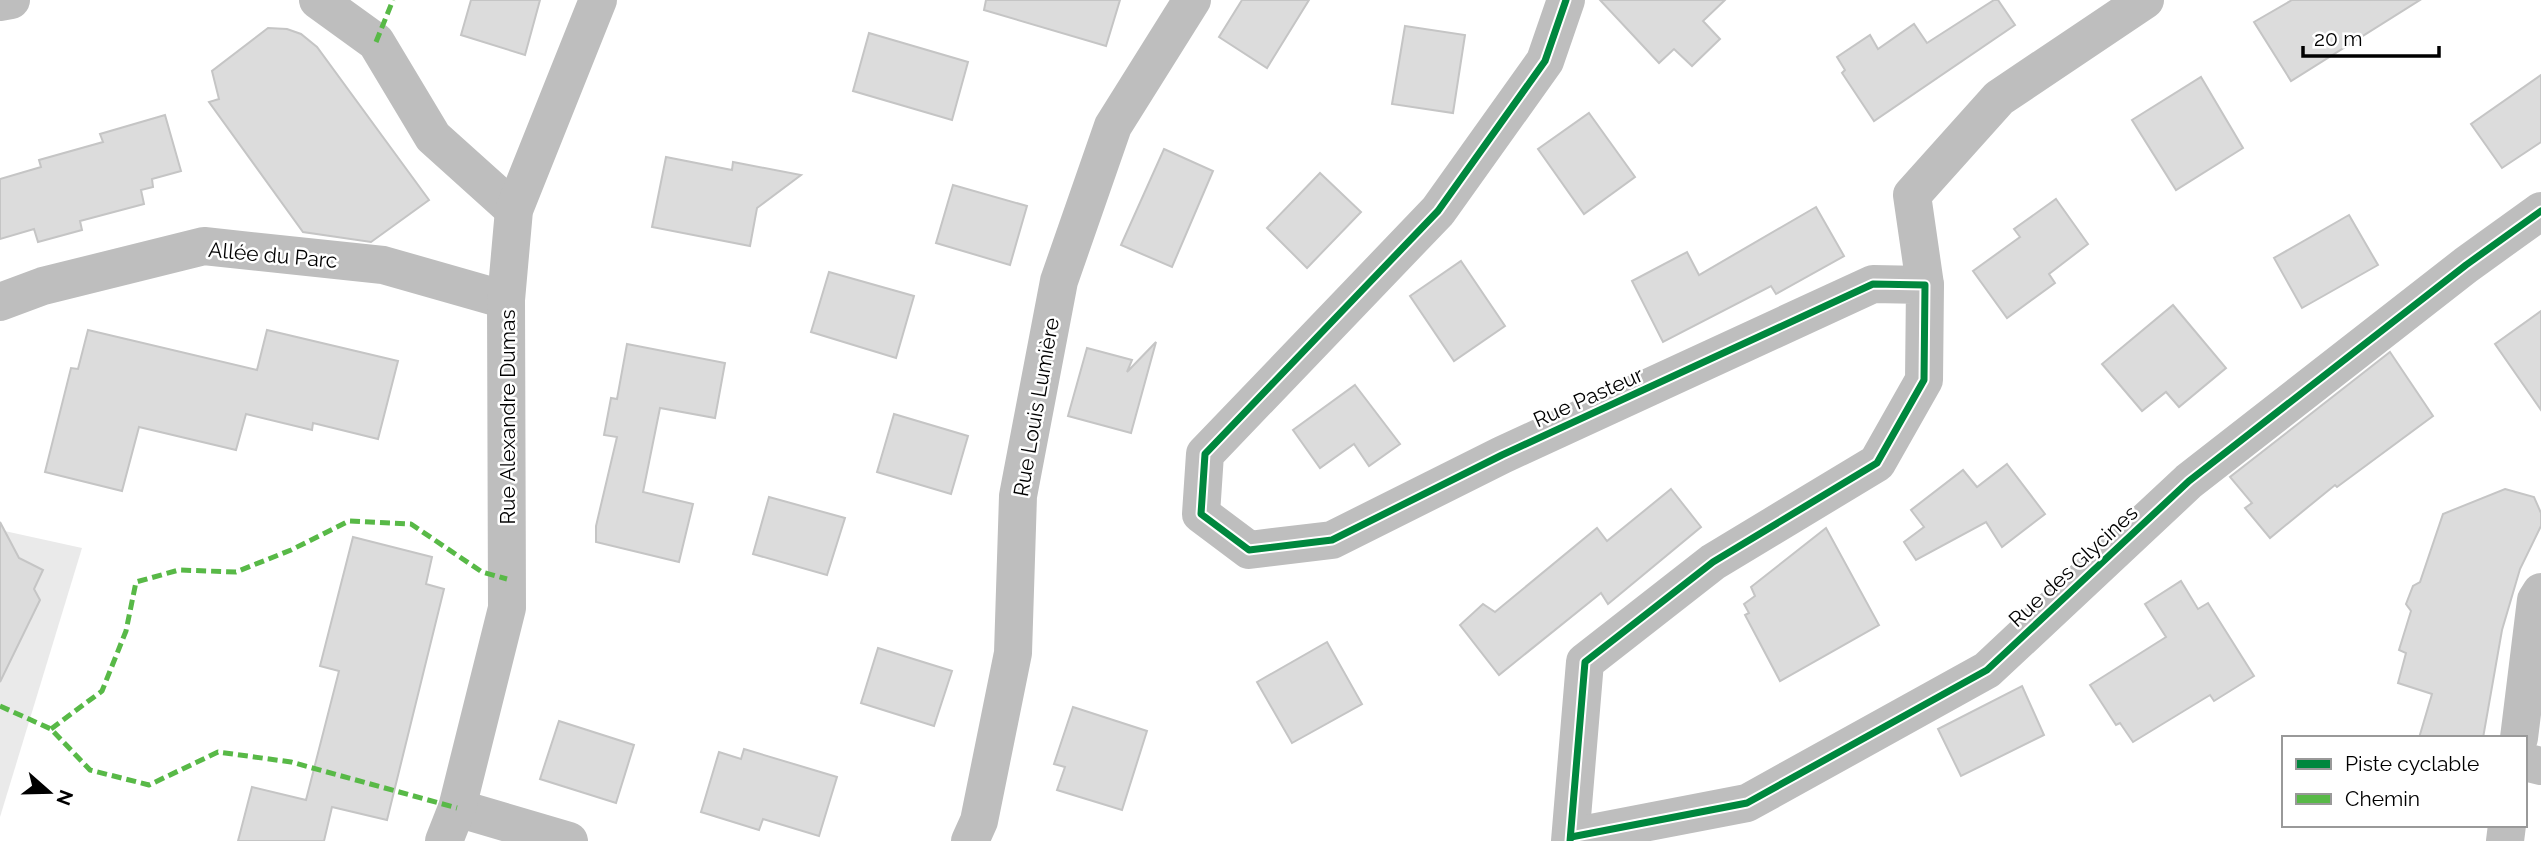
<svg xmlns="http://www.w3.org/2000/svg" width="2541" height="841" font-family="Raleway,sans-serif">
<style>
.green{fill:#eaeaea}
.building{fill:#dcdcdc;stroke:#c5c5c5;stroke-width:2}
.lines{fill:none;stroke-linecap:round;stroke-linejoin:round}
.minor{stroke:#bebebe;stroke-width:38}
.quiet{stroke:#58b947;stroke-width:5;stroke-dasharray:10 5;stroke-linecap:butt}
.cycleway-casing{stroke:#fff;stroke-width:11}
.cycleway{stroke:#00873e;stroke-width:7}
.labels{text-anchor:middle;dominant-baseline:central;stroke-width:5;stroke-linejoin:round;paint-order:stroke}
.street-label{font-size:21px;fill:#000;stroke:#fff}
</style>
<rect width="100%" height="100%" fill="#fff"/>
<path class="green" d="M0 530 82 548 0 817Z"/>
<g class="building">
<path d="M471 0H540L525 55 461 35Z"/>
<path d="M986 0H1120L1106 46 984 10Z"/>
<path d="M1242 0H1309L1267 68 1219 37Z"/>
<path d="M1600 0H1725L1703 21 1720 39 1692 66 1674 49 1659 63Z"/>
<path d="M1994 0H1998L2015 25 1874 121 1842 73 1845 70 1837 57 1870 35 1878 49 1914 24 1927 43Z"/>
<path d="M2292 0H2420L2291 81 2254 22Z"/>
<path d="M1405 26 1465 35 1453 113 1392 104Z"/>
<path d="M268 28 287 29 301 34 317 47 429 200 371 242 303 232 209 102 219 99 212 71Z"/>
<path d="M869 33 968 62 952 120 853 91Z"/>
<path d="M2541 75V142L2502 168 2471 124Z"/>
<path d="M2201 77 2243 148 2176 190 2132 120Z"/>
<path d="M1589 113 1635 177 1584 214 1538 149Z"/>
<path d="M165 115 181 171 152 179 153 187 141 190 144 204 80 221 82 230 38 242 34 229 0 239V179L41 167 39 160 103 142 100 134Z"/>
<path d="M1164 149 1213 171 1172 267 1121 245Z"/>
<path d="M666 157 732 170 733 162 801 175 757 208 750 246 652 227Z"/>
<path d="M1320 173 1361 212 1307 268 1267 228Z"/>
<path d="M953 185 1027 206 1010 265 936 243Z"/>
<path d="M2056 199 2088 244 2049 274 2055 283 2007 318 1973 271 2020 237 2014 229Z"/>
<path d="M1816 207 1844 256 1776 294 1771 286 1663 342 1632 281 1687 252 1699 275Z"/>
<path d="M2349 215 2378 265 2302 308 2274 258Z"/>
<path d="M1461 261 1505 326 1454 361 1410 296Z"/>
<path d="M829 272 914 296 896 358 811 332Z"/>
<path d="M2173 305 2226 368 2179 407 2166 392 2142 411 2102 364Z"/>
<path d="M2541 311V410L2495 344Z"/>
<path d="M88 330 257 370 267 330 398 361 378 439 313 423 312 430 246 414 236 450 139 427 122 491 45 472 71 368 78 369Z"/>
<path d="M1156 342 1131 433 1068 416 1087 348 1132 360 1127 372Z"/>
<path d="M627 344 725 363 715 418 660 408 643 492 693 504 679 562 596 542V526L617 437 604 435 611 398 617 399Z"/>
<path d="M2390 352 2433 416 2337 487 2335 485 2270 538 2245 508 2252 503 2230 477Z"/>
<path d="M1355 385 1400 444 1369 466 1354 444 1320 468 1293 430Z"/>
<path d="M894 414 968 436 951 494 877 472Z"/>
<path d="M2007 464 2045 514 2002 547 1986 522 1916 560 1904 542 1924 527 1911 510 1963 470 1977 487Z"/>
<path d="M1671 489 1701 527 1608 604 1601 593 1499 675 1460 625 1483 604 1495 612 1597 528 1607 541Z"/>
<path d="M2505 489 2534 497 2541 513V526L2520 569 2502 630 2483 738H2419L2432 694 2398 683 2406 653 2399 650 2411 611 2406 604 2413 586 2420 582 2443 514Z"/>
<path d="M769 497 845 518 827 575 753 554Z"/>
<path d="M0 522 19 558 43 570 34 589 40 600 0 682Z"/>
<path d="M1826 528 1879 625 1780 681 1745 615 1749 613 1744 604 1755 596 1751 587Z"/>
<path d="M353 537 432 557 426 584 444 589 387 820 332 807 324 841H238L252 787 306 800 339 671 320 666Z"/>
<path d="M2181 581 2198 609 2208 603 2254 676 2214 701 2210 695 2133 742 2120 723 2116 725 2090 685 2166 637 2145 604Z"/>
<path d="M1327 642 1362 704 1292 743 1257 682Z"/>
<path d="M878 648 952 671 934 726 861 703Z"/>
<path d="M2022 686 2044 735 1961 776 1938 729Z"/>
<path d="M1073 707 1147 731 1122 810 1057 790 1065 767 1054 764Z"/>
<path d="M559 721 634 745 616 803 540 779Z"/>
<path d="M744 749 837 777 819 836 763 819 759 830 701 812 719 752 741 759Z"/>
</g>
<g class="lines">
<g class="minor">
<path d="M318 0 376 42 433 137 514 210"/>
<path d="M1566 0 1545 61 1438 211 1205 454 1201 514 1249 550 1332 540 1502 455 1873 284 1925 285 1924 380 1877 463 1713 562 1585 662 1570 841"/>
<path d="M0 2 11 0"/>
<path d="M1925 285 1912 195 1999 98 2145 0"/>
<path d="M0 302 43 286 204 246 383 265 506 300"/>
<path d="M2519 738 2536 600 2541 592"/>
<path d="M2525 762 2541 766"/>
<path d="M457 808 569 841"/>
<path d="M1571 837 1747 803 1987 670 2189 481 2466 265 2541 211"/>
<path d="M444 841 457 808 507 608 506 300 514 210 598 0"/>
<path d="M970 841 979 821 1013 653 1018 496 1059 281 1113 126 1192 0"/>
<path d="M2505 841 2507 825"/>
</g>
<g class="quiet">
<path d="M376 42 393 0"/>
<path d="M0 706 51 729 90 770 149 785 218 752 291 762 457 808"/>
<path d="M51 729 102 691 126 631 136 582 179 570 236 572 291 550 349 521 411 524 482 572 507 579"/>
</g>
<g class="cycleway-casing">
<g id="cycleway">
<path d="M1566 0 1545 61 1438 211 1205 454 1201 514 1249 550 1332 540 1502 455 1873 284 1925 285 1924 380 1877 463 1713 562 1585 662 1570 841"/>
<path d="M1571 837 1747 803 1987 670 2189 481 2466 265 2541 211"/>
</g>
</g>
<use href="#cycleway" class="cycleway"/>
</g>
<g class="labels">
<g class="street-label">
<text transform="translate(273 255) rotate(5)">Allée du Parc</text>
<text transform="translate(1588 397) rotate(-24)">Rue Pasteur</text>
<text transform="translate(1036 407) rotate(-80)">Rue Louis Lumière</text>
<text transform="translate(507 417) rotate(-90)">Rue Alexandre Dumas</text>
<text transform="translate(2073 566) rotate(-43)">Rue des Glycines</text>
</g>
</g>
<rect x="2282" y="736" width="245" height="91" fill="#ffffff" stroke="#999999" stroke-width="2"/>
<rect x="2296" y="759" width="35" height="10" fill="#00873e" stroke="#999999" stroke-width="2"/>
<text x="2345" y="771" font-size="21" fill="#000000">Piste cyclable</text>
<rect x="2296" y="794" width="35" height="10" fill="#58b947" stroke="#999999" stroke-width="2"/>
<text x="2345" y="806" font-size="21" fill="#000000">Chemin</text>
<g transform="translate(49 792) rotate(110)" stroke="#ffffff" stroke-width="5" paint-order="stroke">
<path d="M0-5L12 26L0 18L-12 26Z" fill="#000000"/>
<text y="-10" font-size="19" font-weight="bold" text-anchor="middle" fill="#000000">N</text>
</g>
<path d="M2303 46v10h136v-10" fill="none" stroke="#000000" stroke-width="3.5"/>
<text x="2314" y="46" font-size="21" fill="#000000" stroke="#ffffff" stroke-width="5" paint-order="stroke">20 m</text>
</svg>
